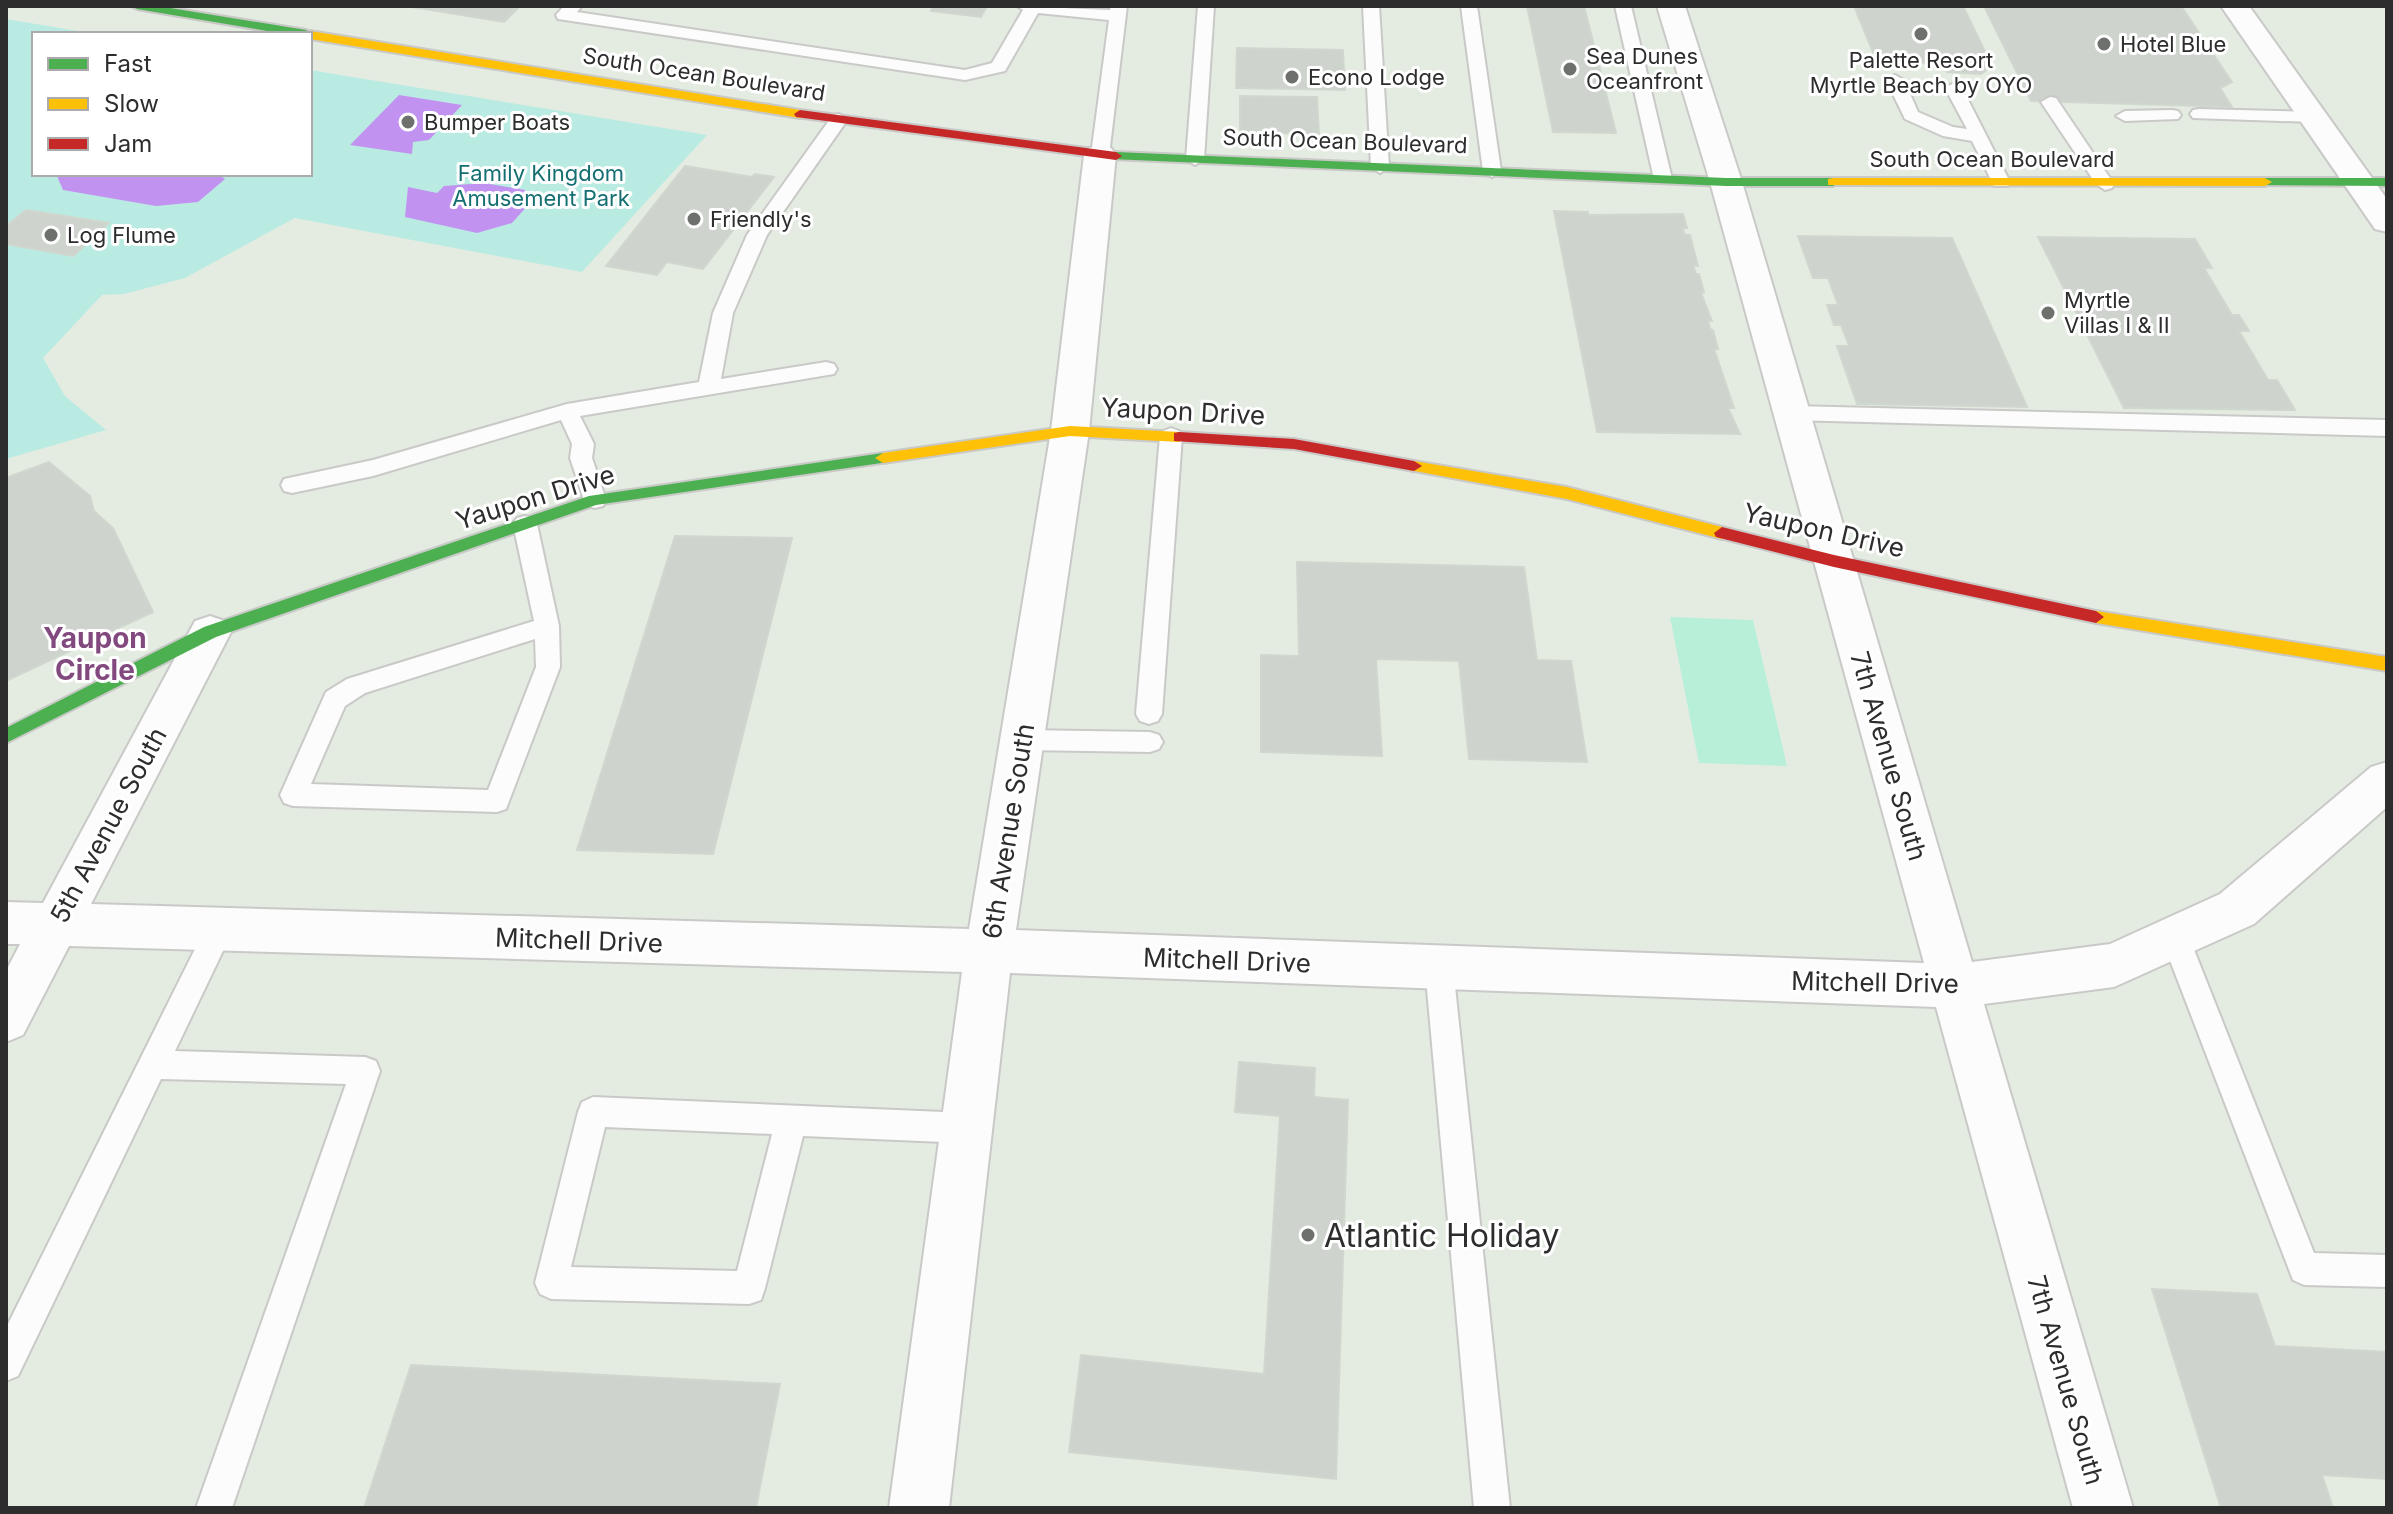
<svg xmlns="http://www.w3.org/2000/svg" width="2393" height="1514" font-family="Inter,sans-serif">
<style>
.green{fill:#baebe2}
.pitch{fill:#b7efd9}
.water{fill:#c292f1}
.building{fill:#ced4cd;stroke:#d0d7ce;stroke-width:2}
.lines{fill:none;stroke-linecap:round;stroke-linejoin:round}
.lane-casing{stroke:#c9c9c8;stroke-width:4}
.street-casing{stroke:#c9c9c8;stroke-width:4}
.fast-casing{stroke:#c9c9c8;stroke-width:4}
.slow-casing{stroke:#c9c9c8;stroke-width:4}
.jam-casing{stroke:#c9c9c8;stroke-width:4}
.lane{fill:#fbfcfb;fill-rule:evenodd}
.street{fill:#fbfcfb;fill-rule:evenodd}
.fast{fill:#4caf50;fill-rule:evenodd}
.slow{fill:#ffc107;fill-rule:evenodd}
.jam{fill:#c62828;fill-rule:evenodd}
.poi-dot{fill:#6d706c;stroke:#fff;stroke-width:3}
.labels{text-anchor:middle;dominant-baseline:central;stroke-width:6;stroke-linejoin:round;paint-order:stroke}
.far-poi-label{font-size:22px;fill:#2d2d2d;stroke:#fff;text-anchor:start}
.far-street-label{font-size:22px;fill:#2d2d2d;stroke:#fff}
.far-park-label{font-size:22px;fill:#156f72;stroke:#fff}
.street-label{font-size:26px;fill:#2d2d2d;stroke:#fff}
.neighbourhood-label{font-size:28px;font-weight:bold;fill:#82497f;stroke:#fff}
.near-poi-label{font-size:32px;fill:#2d2d2d;stroke:#fff;text-anchor:start}
</style>
<rect width="100%" height="100%" fill="#e4ece2"/>
<path class="green" d="M6 19 96 34H34V174H310V70L707 135 582 272 295 218 185 278 124 294 102 295 43 358 65 396 106 430 6 459Z"/>
<path class="pitch" d="M1670 617 1753 620 1787 766 1699 763Z"/>
<g class="water">
<path d="M399 95 462 105 429 140 413 142 412 154 350 145Z"/>
<path d="M60 174H218L225 179 198 202 156 206 63 190 57 176Z"/>
<path d="M484 183 525 190 529 204 512 223 477 233 405 217 408 187 437 193 444 186Z"/>
</g>
<g class="building">
<path d="M406 6H520L504 22Z"/>
<path d="M933 6H987L981 17 931 11Z"/>
<path d="M1527 6H1584L1616 133 1553 132Z"/>
<path d="M1854 6H1963L1992 66 1981 74 1947 72 1945 68 1927 63 1877 62Z"/>
<path d="M1984 6H2181L2232 82 2220 88 2232 107 2031 101Z"/>
<path d="M1237 48 1343 50 1345 90 1236 88Z"/>
<path d="M1240 96 1317 97 1319 134 1240 132Z"/>
<path d="M685 166 752 177 755 174 774 177 703 269 667 262 657 275 606 266Z"/>
<path d="M26 210 109 223 73 256 6 244V226Z"/>
<path d="M1554 211 1588 212V215L1683 214 1687 228H1682L1685 235H1690L1698 266 1693 265 1696 274H1699L1704 292 1701 293 1712 321 1708 320 1710 329 1713 330 1718 349H1714L1734 408H1728L1740 434 1597 432Z"/>
<path d="M1798 236 1952 238 2027 407 1857 404 1837 346H1849L1841 325H1834L1827 305H1838L1828 278H1813Z"/>
<path d="M2038 237 2195 239 2212 268H2204L2232 315H2239L2249 331H2239L2268 380H2277L2295 410 2124 408Z"/>
<path d="M49 462 90 496 94 511 113 528 153 612 6 681V478Z"/>
<path d="M675 536 792 538 713 854 577 850Z"/>
<path d="M1297 562 1524 567 1537 660 1571 661 1587 762 1469 759 1459 661 1376 659 1382 756 1261 752V655L1299 656Z"/>
<path d="M1239 1062 1315 1068 1314 1097 1348 1100 1336 1479 1069 1452 1081 1355 1264 1374 1280 1116 1235 1112Z"/>
<path d="M2152 1289 2257 1294 2275 1346 2387 1352V1479L2322 1475 2333 1508H2221Z"/>
<path d="M411 1365 780 1384 756 1508H364Z"/>
</g>
<g class="lines">
<g class="lane-casing">
<g id="lane">
<path d="M564 6H582L577 12 965 70 992 63 1023 10 1017 6 1110 10 1111 6H1127L1109 155 1100 161 1091 155 1109 20 1038 13 1005 71 965 80 558 19 556 15Z"/>
<path d="M1198 6H1214L1204 159 1195 165 1186 159Z"/>
<path d="M1363 6H1379L1389 167 1380 173 1371 167Z"/>
<path d="M1461 6H1477L1501 171 1492 177 1483 171Z"/>
<path d="M1615 6H1631L1672 179 1670 183H1656L1654 179Z"/>
<path d="M1895 75 1904 80 1918 112 1953 127 1967 129 1945 88 1954 83 1960 84 2010 182 2008 186H1994L1972 141 1943 136 1905 119 1886 80Z"/>
<path d="M2050 97 2056 98 2114 184 2112 188 2105 190 2096 184 2041 102Z"/>
<path d="M2199 109 2313 112 2322 117 2313 122 2193 118 2190 114 2193 110Z"/>
<path d="M2172 110 2178 111 2181 115 2178 119 2125 121 2116 116 2125 111Z"/>
<path d="M839 114 848 119 767 235 733 313 721 379 826 362 834 364 837 369 834 374 580 416 594 444 592 458 606 500 603 506 595 508 587 506 584 500 570 458 572 444 561 420 373 476 292 493 284 491 281 485 284 479 373 460 567 404 699 382 713 313 747 235 833 115Z"/>
<path d="M1791 406 2387 420V436L1791 420 1783 418 1780 413 1783 408Z"/>
<path d="M1171 428 1179 431 1182 436 1162 714 1158 721 1149 724 1140 721 1136 714 1160 436 1163 431Z"/>
<path d="M525 516 533 518 537 524 559 626 560 667 506 809 497 812 293 806 284 803 280 795 326 692 347 679 534 621 513 524 517 518ZM535 639 536 667 488 790 311 784 345 706 365 693Z"/>
<path d="M1023 730 1150 732 1159 735 1163 742 1159 749 1150 752 1023 750 1014 747 1010 740 1014 733Z"/>
<path d="M219 918 229 921 233 930 175 1051 365 1057 376 1061 380 1071 232 1508H196L346 1084 161 1079 18 1376 6 1381V1328L209 921Z"/>
<path d="M2175 924 2185 928 2189 937 2314 1253 2387 1255V1287L2304 1285 2293 1280 2161 937 2165 928Z"/>
<path d="M1439 954 1449 958 1453 967 1510 1508H1474L1425 967 1429 958Z"/>
<path d="M593 1097 967 1113 978 1118 982 1128 978 1138 967 1143 803 1136 765 1288 761 1300 749 1304 551 1299 540 1294 535 1283 578 1112 582 1102ZM605 1127 772 1134 737 1271 571 1267Z"/>
</g>
</g>
<g class="street-casing">
<g id="street">
<path d="M1657 6H1685L1742 182 1972 962 2110 944 2220 894 2371 767 2387 762V807L2254 924 2114 987 1984 1004 2133 1508H2073L1936 1007 1010 973 949 1508H889L962 972 69 946 23 1035 6 1042V971L20 944H6V902L43 903 195 621 210 616 225 621 231 632 91 904 969 929 1051 431 1084 155 1089 148 1100 146 1111 148 1116 155 1089 431 1016 930 1924 963 1710 182Z"/>
<path d="M2221 6H2249L2387 199V232L2375 229Z"/>
</g>
</g>
<g class="fast-casing">
<g id="fast">
<path d="M131 6H158L306 30 312 34 310 37V34H285L137 9Z"/>
<path d="M1116 152 1726 178H1833L1840 182 1833 186H1726L1111 159 1110 156Z"/>
<path d="M2265 178H2387V186L2260 185 2258 182Z"/>
<path d="M883 453 891 458 888 462 596 505 216 637 6 743V728L204 627 589 496Z"/>
</g>
</g>
<g class="slow-casing">
<g id="slow">
<path d="M310 31 800 110 806 114 800 118 310 39V34H305Z"/>
<path d="M1833 178H2265L2272 182 2265 186 1828 185V179Z"/>
<path d="M1070 426 1179 432 1187 437 1179 442 1070 436 883 463 875 458 883 453Z"/>
<path d="M1414 461 1567 487 1722 527 1730 533 1722 539 1567 499 1409 470 1406 466 1409 462Z"/>
<path d="M2096 611 2387 657V671L2096 623 2088 617Z"/>
</g>
</g>
<g class="jam-casing">
<g id="jam">
<path d="M800 110 1116 152 1122 156 1116 160 796 117 794 114Z"/>
<path d="M1179 432 1294 439 1414 461 1422 466 1414 471 1294 449 1174 441V433Z"/>
<path d="M1722 527 1834 555 2096 611 2104 617 2096 623 1834 567 1716 537 1714 533Z"/>
</g>
</g>
<use href="#lane" class="lane"/>
<use href="#street" class="street"/>
<use href="#fast" class="fast"/>
<use href="#slow" class="slow"/>
<use href="#jam" class="jam"/>
</g>
<g class="poi-dot">
<circle cx="1921" cy="34" r="8"/>
<circle cx="2104" cy="44" r="8"/>
<circle cx="1570" cy="69" r="8"/>
<circle cx="1292" cy="77" r="8"/>
<circle cx="408" cy="122" r="8"/>
<circle cx="694" cy="219" r="8"/>
<circle cx="51" cy="235" r="8"/>
<circle cx="2048" cy="313" r="8"/>
<circle cx="1308" cy="1235" r="8"/>
</g>
<g class="labels">
<g class="far-poi-label">
<text x="2120" y="44">Hotel Blue</text>
<text x="1586" y="56">Sea Dunes<tspan x="1586" dy="25">Oceanfront</tspan></text>
<text x="1921" y="60" text-anchor="middle">Palette Resort<tspan x="1921" dy="25">Myrtle Beach by OYO</tspan></text>
<text x="1308" y="77">Econo Lodge</text>
<text x="424" y="122">Bumper Boats</text>
<text x="710" y="219">Friendly's</text>
<text x="67" y="235">Log Flume</text>
<text x="2064" y="300">Myrtle<tspan x="2064" dy="25">Villas I &amp; II</tspan></text>
</g>
<g class="far-street-label">
<text transform="translate(704 74) rotate(9)">South Ocean Boulevard</text>
<text transform="translate(1345 141) rotate(2)">South Ocean Boulevard</text>
<text x="1992" y="159">South Ocean Boulevard</text>
</g>
<g class="far-park-label">
<text x="541" y="173">Family Kingdom<tspan x="541" dy="25">Amusement Park</tspan></text>
</g>
<g class="street-label">
<text transform="translate(1183 411) rotate(3)">Yaupon Drive</text>
<text transform="translate(535 497) rotate(-17)">Yaupon Drive</text>
<text transform="translate(1824 530) rotate(13)">Yaupon Drive</text>
<text transform="translate(1889 756) rotate(74)">7th Avenue South</text>
<text transform="translate(108 825) rotate(-62)">5th Avenue South</text>
<text transform="translate(1008 831) rotate(-81)">6th Avenue South</text>
<text transform="translate(579 940) rotate(2)">Mitchell Drive</text>
<text transform="translate(1227 960) rotate(2)">Mitchell Drive</text>
<text transform="translate(1875 982) rotate(1)">Mitchell Drive</text>
<text transform="translate(2066 1380) rotate(74)">7th Avenue South</text>
</g>
<g class="neighbourhood-label">
<text x="95" y="638">Yaupon<tspan x="95" dy="32">Circle</tspan></text>
</g>
<g class="near-poi-label">
<text x="1324" y="1235">Atlantic Holiday</text>
</g>
</g>
<rect width="2393" height="1514" fill="none" stroke="#2d2d2d" stroke-width="16"/>
<rect x="32" y="32" width="280" height="144" fill="#ffffff" stroke="#ababab" stroke-width="2"/>
<rect x="48" y="58" width="40" height="12" fill="#4caf50" stroke="#ababab" stroke-width="2"/>
<text x="104" y="72" font-size="24" fill="#2d2d2d">Fast</text>
<rect x="48" y="98" width="40" height="12" fill="#ffc107" stroke="#ababab" stroke-width="2"/>
<text x="104" y="112" font-size="24" fill="#2d2d2d">Slow</text>
<rect x="48" y="138" width="40" height="12" fill="#c62828" stroke="#ababab" stroke-width="2"/>
<text x="104" y="152" font-size="24" fill="#2d2d2d">Jam</text>
</svg>
